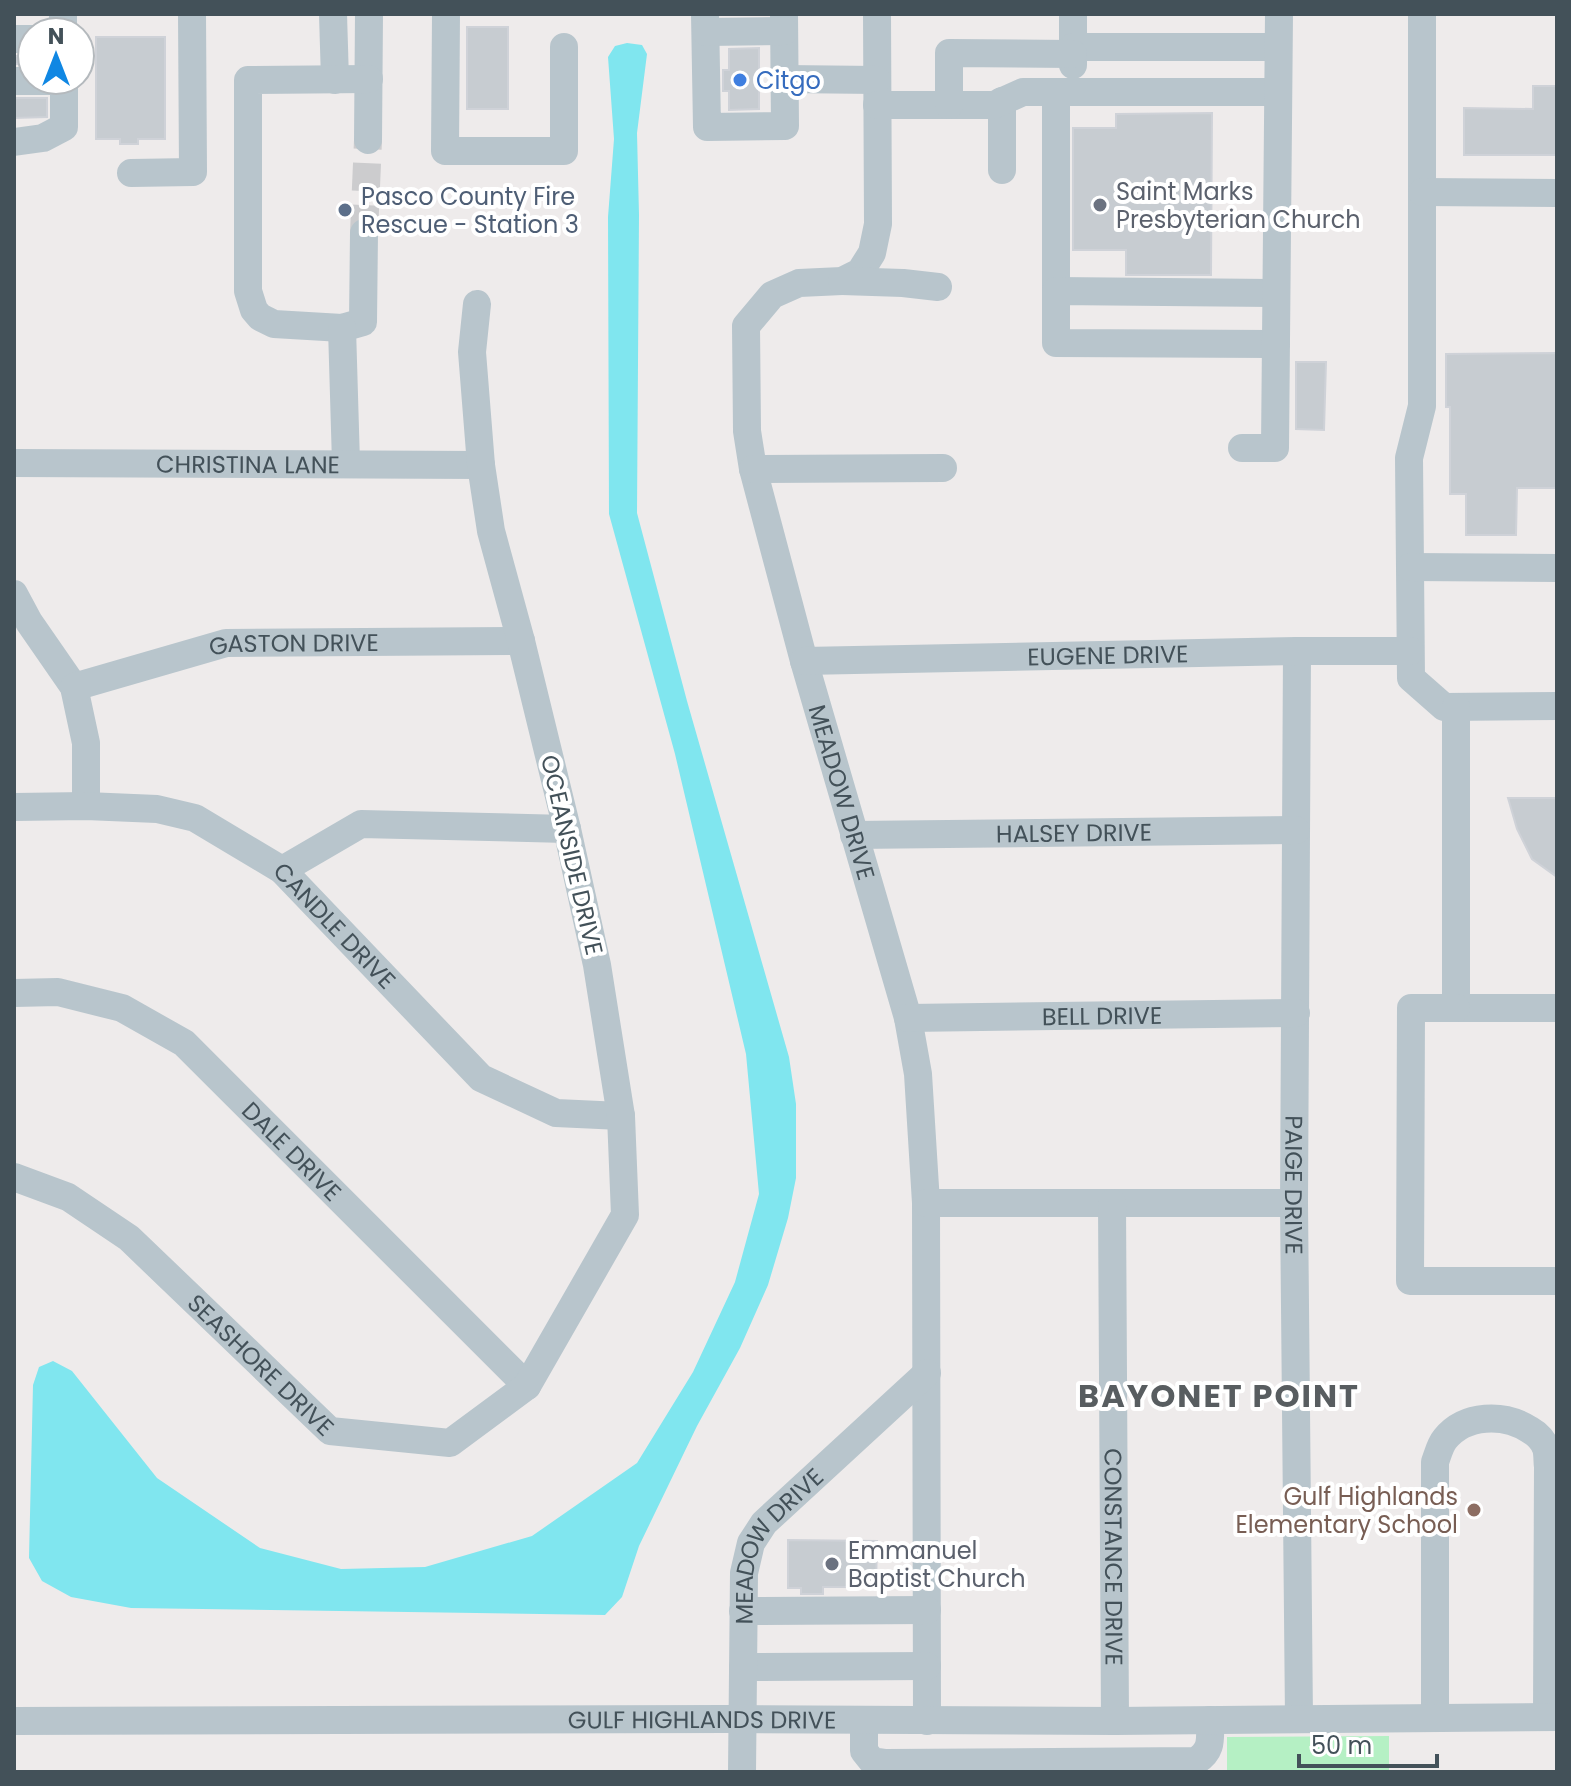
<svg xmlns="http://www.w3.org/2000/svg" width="1571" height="1786" font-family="Poppins,sans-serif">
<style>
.green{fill:#b5f0c4}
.water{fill:#80e6ef}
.building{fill:#c7ccd1;stroke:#cfd2d8;stroke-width:2}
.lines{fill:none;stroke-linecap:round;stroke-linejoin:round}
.minor-tunnel{stroke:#ccccce;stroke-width:28;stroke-dasharray:28 14;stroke-linecap:butt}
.minor{stroke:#b8c5cc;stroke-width:28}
.shop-dot{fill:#3f7fe0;stroke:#fff;stroke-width:3}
.worship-dot{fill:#6b7280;stroke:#fff;stroke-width:3}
.service-dot{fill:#5c6f8a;stroke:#fff;stroke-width:3}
.education-dot{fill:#8d6e63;stroke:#fff;stroke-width:3}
.labels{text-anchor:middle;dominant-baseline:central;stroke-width:8;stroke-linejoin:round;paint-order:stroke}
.shop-label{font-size:24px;fill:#366cbe;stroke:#fff;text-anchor:start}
.worship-label{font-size:24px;fill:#5b616d;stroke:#fff;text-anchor:start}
.service-label{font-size:24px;fill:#4e5e75;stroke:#fff;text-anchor:start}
.street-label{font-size:24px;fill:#435159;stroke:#fff}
.education-label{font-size:24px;fill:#785e54;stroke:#fff;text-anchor:end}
.district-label{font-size:32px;font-weight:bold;letter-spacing:2px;fill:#585d60;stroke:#fff}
</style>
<rect width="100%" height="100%" fill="#eeebeb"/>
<path class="green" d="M1389 1736V1772H1227V1737Z"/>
<path class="water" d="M627 43 642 45 647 54 637 133 639 215 637 513 687 701 789 1057 796 1104V1178L788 1218 768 1285 740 1348 697 1426 639 1546 622 1597 605 1615 131 1608 71 1597 42 1581 29 1558 33 1385 39 1367 53 1361 72 1371 157 1478 260 1548 341 1569 425 1567 532 1536 637 1463 693 1372 735 1282 759 1194 746 1054 675 754 609 514 608 217 614 139 608 57 615 46Z"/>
<g class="building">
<rect x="467" y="27" width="41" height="82"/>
<path d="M96 37H165V139H138V144H120V139H96Z"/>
<path d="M759 48V109L729 110V91H723V70H729V49Z"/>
<rect x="14" y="56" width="18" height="8"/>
<path d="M1533 86H1557V155H1464V108L1533 109Z"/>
<path d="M14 98H47V117L14 118Z"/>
<path d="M1212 113 1211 275H1126V250H1073V128H1116V114Z"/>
<path d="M1557 353V488H1517L1516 535H1466V494H1450V407H1446V354Z"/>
<path d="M1296 362H1326L1324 430 1296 429Z"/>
<path d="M1508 798H1557V877L1532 859 1517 829Z"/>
<path d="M788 1540 877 1541 876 1587H823V1594H801V1588H788Z"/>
</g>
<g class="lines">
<path class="minor-tunnel" d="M364 233 368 140"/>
<g class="minor">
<path d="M63 14V32"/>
<path d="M333 14 335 80"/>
<path d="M446 14 445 151H564V47"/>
<path d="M705 14 707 127 785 126 784 14"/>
<path id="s1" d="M877 14 878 224 872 253 860 272 842 281 799 283 772 295 746 326 747 431 753 469 804 661 908 1018 918 1074 926 1203 927 1721"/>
<path d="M1073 14V65"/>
<path d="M1422 14V406L1409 458 1411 678 1444 707 1557 706"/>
<path d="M706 32 784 31"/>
<path d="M14 39H32"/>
<path d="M1073 47H1278"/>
<path d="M785 79 877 80"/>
<path d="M14 81H64"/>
<path d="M1056 92V291"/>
<path d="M1002 101V170"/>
<path d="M877 105H994L1023 92H1278"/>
<path d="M949 105V53L1073 54"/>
<path d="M368 140 369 14"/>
<path d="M14 142 43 138 64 127V80"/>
<path d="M131 173 193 172 192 14"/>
<path d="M1422 192 1557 193"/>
<path d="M364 233 363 322 342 328 274 324 260 317 254 310 248 291V80L369 79"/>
<path d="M842 281 903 283 938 287"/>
<path d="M342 328 346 463"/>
<path d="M1276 344 1056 343V291L1276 293"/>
<path d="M1242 448H1275L1279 14"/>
<path id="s2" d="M14 463 481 465"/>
<path d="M753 469 943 468"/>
<path d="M1410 567 1557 568"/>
<path d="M14 594 29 622 74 687 86 743V806"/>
<path id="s3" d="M1297 651 1294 1203 1299 1719"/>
<path id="s4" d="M804 661 1297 651H1410"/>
<path id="s5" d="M74 687 226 643 521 641"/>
<path d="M1456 707V1008H1557"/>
<path id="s6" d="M14 807 86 806 157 809 195 818 282 870 481 1078 556 1113 621 1116"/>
<path id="s7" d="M854 835 1296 830"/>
<path d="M282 870 361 824 567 829"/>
<path id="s8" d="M14 993 58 992 122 1008 184 1043 527 1386"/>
<path d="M1456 1008H1411L1410 1281H1557"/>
<path id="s9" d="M908 1018 1296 1013"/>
<path id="s10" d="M14 1177 68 1197 129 1238 330 1431 450 1443 527 1386 625 1215 621 1116 597 965 567 829 521 641 491 531 481 465 472 352 477 304"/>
<path d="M926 1203H1294"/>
<path id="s11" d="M1112 1203 1115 1721"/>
<path d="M743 1611 927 1610"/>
<path d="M743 1667 927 1666"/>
<path d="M1435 1718V1462C1438 1454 1440 1445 1445 1439 1465 1414 1504 1413 1530 1430 1537 1434 1543 1440 1546 1448 1548 1454 1547 1461 1548 1467L1547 1717"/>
<path d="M864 1720V1751L872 1761 886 1763 1196 1761C1213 1750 1210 1739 1210 1720"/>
<path id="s12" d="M14 1721 726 1719 1115 1721 1557 1717"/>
<path id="s13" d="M742 1772 744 1573 751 1543 764 1523 927 1373"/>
</g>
</g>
<circle class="shop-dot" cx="740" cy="80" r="8"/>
<g class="worship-dot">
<circle cx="1100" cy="205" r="8"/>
<circle cx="832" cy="1564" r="8"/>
</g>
<circle class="service-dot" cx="345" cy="210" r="8"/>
<circle class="education-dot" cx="1474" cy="1510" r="8"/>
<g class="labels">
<g class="shop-label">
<text x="756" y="80">Citgo</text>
</g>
<g class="worship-label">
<text x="1116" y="191">Saint Marks<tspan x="1116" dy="28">Presbyterian Church</tspan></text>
<text x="848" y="1550">Emmanuel<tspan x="848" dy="28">Baptist Church</tspan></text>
</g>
<g class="service-label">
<text x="361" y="196">Pasco County Fire<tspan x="361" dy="28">Rescue - Station 3</tspan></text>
</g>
<g class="street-label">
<text stroke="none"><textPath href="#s2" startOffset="234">CHRISTINA LANE</textPath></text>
<text stroke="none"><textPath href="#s5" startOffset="226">GASTON DRIVE</textPath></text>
<text stroke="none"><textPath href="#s4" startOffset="304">EUGENE DRIVE</textPath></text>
<text stroke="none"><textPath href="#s1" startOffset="874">MEADOW DRIVE</textPath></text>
<text stroke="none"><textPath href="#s7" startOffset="220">HALSEY DRIVE</textPath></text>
<text transform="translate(572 855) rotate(77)">OCEANSIDE DRIVE</text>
<text stroke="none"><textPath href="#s6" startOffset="360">CANDLE DRIVE</textPath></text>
<text stroke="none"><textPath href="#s9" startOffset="194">BELL DRIVE</textPath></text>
<text stroke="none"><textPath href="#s8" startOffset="334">DALE DRIVE</textPath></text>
<text stroke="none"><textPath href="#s3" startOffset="534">PAIGE DRIVE</textPath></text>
<text stroke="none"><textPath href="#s10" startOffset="314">SEASHORE DRIVE</textPath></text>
<text stroke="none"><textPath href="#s13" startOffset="238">MEADOW DRIVE</textPath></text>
<text stroke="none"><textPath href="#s11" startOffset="354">CONSTANCE DRIVE</textPath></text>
<text stroke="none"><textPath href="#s12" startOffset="688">GULF HIGHLANDS DRIVE</textPath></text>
</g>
<g class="education-label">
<text x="1458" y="1496">Gulf Highlands<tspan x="1458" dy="28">Elementary School</tspan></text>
</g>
<g class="district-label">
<text x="1219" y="1395">BAYONET POINT</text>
</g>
</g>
<rect width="1571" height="1786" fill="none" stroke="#435159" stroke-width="32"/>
<g transform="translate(56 56)"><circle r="38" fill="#ffffff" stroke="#b4b9bd" stroke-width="2"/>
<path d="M0-6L14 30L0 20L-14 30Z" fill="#1087e3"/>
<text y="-12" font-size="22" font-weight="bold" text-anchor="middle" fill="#435159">N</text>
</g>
<path d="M1299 1754v12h138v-12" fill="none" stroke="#435159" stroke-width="4"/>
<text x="1311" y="1754" font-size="24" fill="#435159" stroke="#ffffff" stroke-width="6" paint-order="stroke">50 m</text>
</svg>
